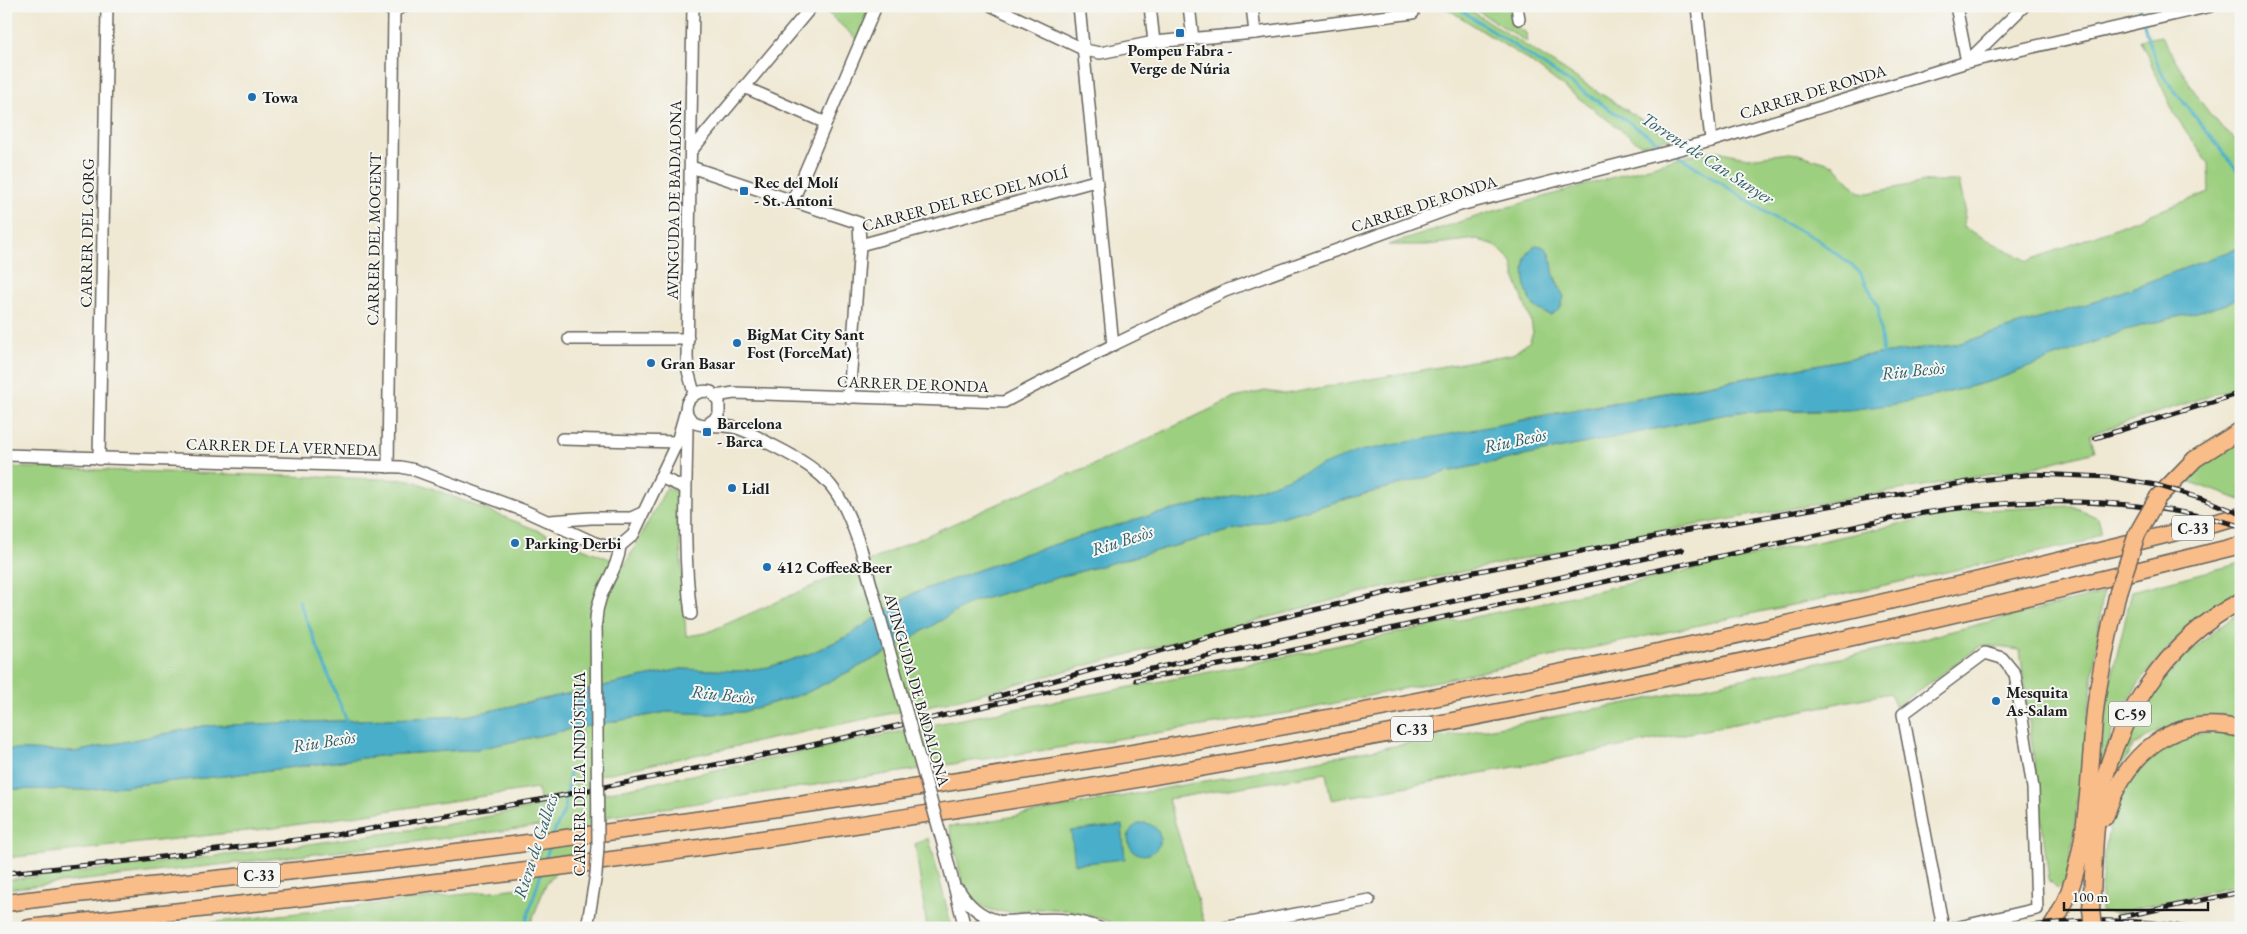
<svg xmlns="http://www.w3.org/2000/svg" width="2247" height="934" font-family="'EB Garamond',serif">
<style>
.green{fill:#9ccf7f;stroke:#5c764e;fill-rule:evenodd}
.water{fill:#49aec9;stroke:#326572}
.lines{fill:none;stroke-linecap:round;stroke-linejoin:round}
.stream{stroke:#49aec9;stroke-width:3}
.minor-casing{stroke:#66635c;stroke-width:14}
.highway-casing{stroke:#66635c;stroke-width:19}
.minor{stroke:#fff;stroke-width:11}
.highway{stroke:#f8bd89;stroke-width:16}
.rail-casing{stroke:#1c1c1c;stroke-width:5}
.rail{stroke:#f6f6f2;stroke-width:3;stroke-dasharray:9;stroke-linecap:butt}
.minor-bridge-casing{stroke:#66635c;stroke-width:14;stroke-linecap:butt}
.highway-bridge-casing{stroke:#66635c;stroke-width:19;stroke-linecap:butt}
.minor-bridge{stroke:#fff;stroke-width:11}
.highway-bridge{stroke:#f8bd89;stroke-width:16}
.poi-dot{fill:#1f6fb2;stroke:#f6f6f2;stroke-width:2}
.labels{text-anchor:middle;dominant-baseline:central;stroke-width:4;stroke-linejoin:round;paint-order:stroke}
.shield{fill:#f6f6f2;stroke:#5d5d5c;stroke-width:1}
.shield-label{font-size:15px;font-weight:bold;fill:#1c1c1c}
.poi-label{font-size:16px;font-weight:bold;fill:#1c1c1c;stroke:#f6f6f2;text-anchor:start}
.street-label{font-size:16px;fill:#1c1c1c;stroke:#f6f6f2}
.water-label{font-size:18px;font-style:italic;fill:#305e6a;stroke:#f6f6f2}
</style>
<rect width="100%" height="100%" fill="#f6f6f2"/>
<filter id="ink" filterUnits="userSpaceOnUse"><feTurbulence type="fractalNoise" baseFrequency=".02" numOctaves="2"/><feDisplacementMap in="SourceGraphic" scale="10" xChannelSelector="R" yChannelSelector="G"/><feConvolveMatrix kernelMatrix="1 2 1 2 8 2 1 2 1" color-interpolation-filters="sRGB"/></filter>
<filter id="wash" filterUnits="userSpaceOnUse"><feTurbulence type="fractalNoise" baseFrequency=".0096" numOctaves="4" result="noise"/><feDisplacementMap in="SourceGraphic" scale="20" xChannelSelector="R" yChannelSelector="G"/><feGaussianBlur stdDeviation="1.12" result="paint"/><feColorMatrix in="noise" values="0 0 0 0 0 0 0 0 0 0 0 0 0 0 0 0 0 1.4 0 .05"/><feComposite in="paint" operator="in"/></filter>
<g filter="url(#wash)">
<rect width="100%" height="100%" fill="#efe8d3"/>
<g class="green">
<path d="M820 6H876L860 42Z"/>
<path d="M1443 6H1464L1670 138 1641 145 1528 60Z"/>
<path d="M1470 6H1510L1511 24 1526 33 1527 42Z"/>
<path d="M2161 36 2201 102 2218 124 2241 145V247L2097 301 1954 345 1863 356 1529 418 1257 490 1140 518 1021 555 914 593 846 637 809 654 769 667 740 671 681 669 466 716 203 726 74 752 6 749V467L411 480 625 565 667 487 677 492 686 636 706 633 1041 485 1093 465 1234 398 1265 391 1285 394 1513 354 1529 342 1533 333 1531 321 1516 281 1512 262 1497 247 1477 239 1427 245H1388L1491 212 1698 153 1718 151 1748 158 1789 153 1798 154 1834 165 1859 192 1869 193 1930 181H1959L1965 209 1963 227 2028 261 2209 192 2208 163 2175 115 2140 40ZM1550 253 1553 274 1561 289 1548 314 1534 306 1529 299 1524 268Z"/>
<path d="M2241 296V386L2090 434 2095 451 2039 466 1638 535 1360 593 960 699 587 778 591 796 941 723 1220 670 1522 607 1958 511 2072 506 2098 518 2101 529 2100 534 2081 543 1294 712 592 819 574 850 546 884 529 928H165L528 887 539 859 541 826 359 849 6 889V880L252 852 444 825 542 806 537 788 274 828 6 858V789L85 790 224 776 387 755 478 749 571 729 667 712 710 714 743 712 806 693 884 654 972 602 1060 577 1446 472 1737 412 1838 411 1930 397 1995 380 2126 330 2224 305Z"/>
<path d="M2241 440V500L2182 479 2212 456Z"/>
<path d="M2241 563V592C2193 617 2143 668 2119 716 2109 736 2104 760 2096 781L2107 697 2132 591Z"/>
<path d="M2103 593 2068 879 2058 889 2049 880 2020 650 1982 645 1896 707 1890 693 1559 759 1331 800 1326 773 1168 799 1205 925 1190 928H1120C1100 916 1074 910 1051 909 1019 907 990 924 967 892 961 884 953 839 949 826L967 825 1638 701 1869 652Z"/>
<path d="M2241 611V719L2223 715 2196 716 2154 733 2133 747 2111 783C2116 767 2121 751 2128 735 2152 682 2195 645 2241 611Z"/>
<path d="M2220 733 2241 737V885L2116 913 2101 912C2101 851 2110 766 2175 740 2190 734 2205 733 2220 733Z"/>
<path d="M929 838 952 928H927L915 844Z"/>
</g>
<g class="water">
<path d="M1537 245C1555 248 1550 264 1555 278 1557 285 1561 290 1564 297L1560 309 1551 315C1545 314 1535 308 1532 303 1523 290 1519 251 1537 245Z"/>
<path d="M2241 247V296L2224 305 2126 330 1995 380 1930 397 1896 404 1850 410 1737 412 1446 472 1060 577 972 602 884 654 806 693 743 712 710 714 667 712 571 729 478 749 387 755 224 776 85 790 6 789V749L74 752 203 726 466 716 681 669 740 671 769 667 809 654 846 637 914 593 1021 555 1140 518 1257 490 1360 451 1863 356 1954 345 2097 301Z"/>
<circle cx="1144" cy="839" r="16"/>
<path d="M1122 825 1125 859 1075 864 1071 831Z"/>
</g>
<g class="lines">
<g class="stream">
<path d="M1455 6 1669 149"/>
<path d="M2140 6 2148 40 2163 76 2241 175"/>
<path d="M1676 154 1776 219 1817 239 1860 272 1878 306 1883 356"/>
<path d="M299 601 348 724"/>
<path d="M575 739 580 725"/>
<path d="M553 834 565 809 570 772"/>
<path d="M544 863 550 845"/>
<path d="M524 928 541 873"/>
</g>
</g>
</g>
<g filter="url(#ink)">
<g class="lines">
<g class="minor-casing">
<g id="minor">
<path d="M382 6 394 11 404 6"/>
<path d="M693 6 687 357 688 371 694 393"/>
<path d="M992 6 1085 50 1100 53 1154 42 1255 33 1413 13 1412 6"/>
<path d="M1079 6 1113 345"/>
<path d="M1150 6 1154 42"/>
<path d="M1189 6 1193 39"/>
<path d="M1252 6 1255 33"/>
<path d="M1517 6 1519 19"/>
<path d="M1697 6 1711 141"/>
<path d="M1956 6 1967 62"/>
<path d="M1967 62 2024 6"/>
<path d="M744 87 826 123"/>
<path d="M691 151 812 6"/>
<path d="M691 167 859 223 860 245 1095 181"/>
<path d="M793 200 876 6"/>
<path d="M569 339H688"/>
<path d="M716 396 734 393 1004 402 1113 345 1225 291 1460 205 1711 141 1967 62 2211 6"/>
<path d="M849 398 860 245"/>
<path d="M708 424 719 416V401L711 392C694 387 677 406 692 421 700 428 725 424 737 428 749 431 762 440 774 446 831 475 840 489 861 549"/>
<path d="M687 429C686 491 683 553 691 614"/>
<path d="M562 439 677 442"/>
<path d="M6 455 401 467 415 470 525 511 595 543 605 546H620L633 535 677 442 686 410"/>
<path d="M99 459 107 8"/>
<path d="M388 467 394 11"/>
<path d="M660 477 685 488"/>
<path d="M550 521 591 518H631L642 513"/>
<path d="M596 620C597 590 618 572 620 546"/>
<path d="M945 851 965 928"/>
<path d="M959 890C968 905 979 915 996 920"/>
<path d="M974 928C988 920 1000 922 1015 921 1044 919 1072 916 1099 928"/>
<path d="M1223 928 1369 900"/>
<path d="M1943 928 1903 714 1985 653 2002 658 2015 674 2033 788 2037 909 1955 928"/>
</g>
</g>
<g class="highway-casing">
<g id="highway">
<path d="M2158 497 2195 459 2241 430"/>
<path d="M2105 817C2125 755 2172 712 2241 729"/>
<path d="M6 903C123 887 241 877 358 864 554 841 750 813 945 783 1381 717 1813 624 2241 516"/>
<path d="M2091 909C2094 874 2093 837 2099 803 2114 721 2166 640 2241 601"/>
<path d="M29 928C167 912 306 898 444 881 638 858 832 830 1025 798 1434 731 1839 646 2241 545"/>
<path d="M2051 928C2092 866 2087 776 2096 703 2101 666 2110 629 2118 592"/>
</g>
</g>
<use href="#minor" class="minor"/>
<use href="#highway" class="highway"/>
<g class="rail-casing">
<g id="rail">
<path d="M2095 438 2241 393"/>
<path d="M1136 680 1262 657 1890 519C2007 496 2125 493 2241 526"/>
<path d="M992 698 1259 623 1474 572 1690 530 1980 480 2033 474 2109 477 2156 485 2203 499 2241 514"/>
<path d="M6 873 129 861 335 835 539 800 794 749 1682 550"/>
<path d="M2121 917 2241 892"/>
<path d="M2016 928C2073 919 2133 918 2190 928"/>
</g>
</g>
<use href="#rail" class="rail"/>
<g class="minor-bridge-casing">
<g id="minor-bridge">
<path d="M861 549 945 851"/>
<path d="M587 928 596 874 598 846 596 620"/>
</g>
</g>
<g class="highway-bridge-casing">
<g id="highway-bridge">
<path d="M2118 592 2137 534 2158 497"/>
<path d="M2091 909 2093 928"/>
</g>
</g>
<use href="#minor-bridge" class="minor-bridge"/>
<use href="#highway-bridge" class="highway-bridge"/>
</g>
</g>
<g class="poi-dot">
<rect x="1175" y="28" width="10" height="10" rx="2.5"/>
<circle cx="252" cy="97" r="5"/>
<rect x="739" y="186" width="10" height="10" rx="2.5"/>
<circle cx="737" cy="343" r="5"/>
<circle cx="651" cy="363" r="5"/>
<rect x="702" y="427" width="10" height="10" rx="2.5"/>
<circle cx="732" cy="488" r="5"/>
<circle cx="515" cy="543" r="5"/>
<circle cx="767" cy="567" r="5"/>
<circle cx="1996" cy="701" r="5"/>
</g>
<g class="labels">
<g class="shield">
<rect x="2172" y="515.5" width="42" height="25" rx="4"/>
<rect x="2109" y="701.5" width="42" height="25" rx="4"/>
<rect x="1391" y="716.5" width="42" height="25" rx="4"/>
<rect x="238" y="862.5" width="42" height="25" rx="4"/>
</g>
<g class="shield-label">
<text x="2193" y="528">C-33</text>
<text x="2130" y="714">C-59</text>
<text x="1412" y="729">C-33</text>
<text x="259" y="875">C-33</text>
</g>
<g class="poi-label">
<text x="1180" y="50" text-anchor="middle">Pompeu Fabra -<tspan x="1180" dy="18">Verge de Núria</tspan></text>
<text x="262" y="97">Towa</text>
<text x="754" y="182">Rec del Molí<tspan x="754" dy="18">- St. Antoni</tspan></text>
<text x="747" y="334">BigMat City Sant<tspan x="747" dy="18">Fost (ForceMat)</tspan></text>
<text x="661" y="363">Gran Basar</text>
<text x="717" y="423">Barcelona<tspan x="717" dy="18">- Barca</tspan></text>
<text x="742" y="488">Lidl</text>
<text x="525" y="543">Parking Derbi</text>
<text x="777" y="567">412 Coffee&amp;Beer</text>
<text x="2006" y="692">Mesquita<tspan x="2006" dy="18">As-Salam</tspan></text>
</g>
<g class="street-label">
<text transform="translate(1813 92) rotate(-17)">CARRER DE RONDA</text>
<text transform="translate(965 199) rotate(-15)">CARRER DEL REC DEL MOLÍ</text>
<text transform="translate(674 200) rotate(-89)">AVINGUDA DE BADALONA</text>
<text transform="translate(1424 204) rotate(-18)">CARRER DE RONDA</text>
<text transform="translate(87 233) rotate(-89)">CARRER DEL GORG</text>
<text transform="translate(374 239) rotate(-89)">CARRER DEL MOGENT</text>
<text transform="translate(913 384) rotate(2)">CARRER DE RONDA</text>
<text transform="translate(282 447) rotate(2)">CARRER DE LA VERNEDA</text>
<text transform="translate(917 690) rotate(74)">AVINGUDA DE BADALONA</text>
<text transform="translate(579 774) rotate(-90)">CARRER DE LA INDÚSTRIA</text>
</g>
<g class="water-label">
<text transform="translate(1708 158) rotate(33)">Torrent de Can Sunyer</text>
<text transform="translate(1913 370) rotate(-6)">Riu Besòs</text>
<text transform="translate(1515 440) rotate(-12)">Riu Besòs</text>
<text transform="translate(1122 540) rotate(-18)">Riu Besòs</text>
<text transform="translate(723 694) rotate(6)">Riu Besòs</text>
<text transform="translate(324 741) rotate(-9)">Riu Besòs</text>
<text transform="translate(535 846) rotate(-72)">Riera de Gallecs</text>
</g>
</g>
<rect width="2247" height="934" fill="none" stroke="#f6f6f2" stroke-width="25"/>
<path d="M2064 902v8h144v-8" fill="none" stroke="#1c1c1c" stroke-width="2.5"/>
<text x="2072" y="902" font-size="15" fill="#1c1c1c" stroke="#f6f6f2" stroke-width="4" paint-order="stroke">100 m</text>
</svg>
